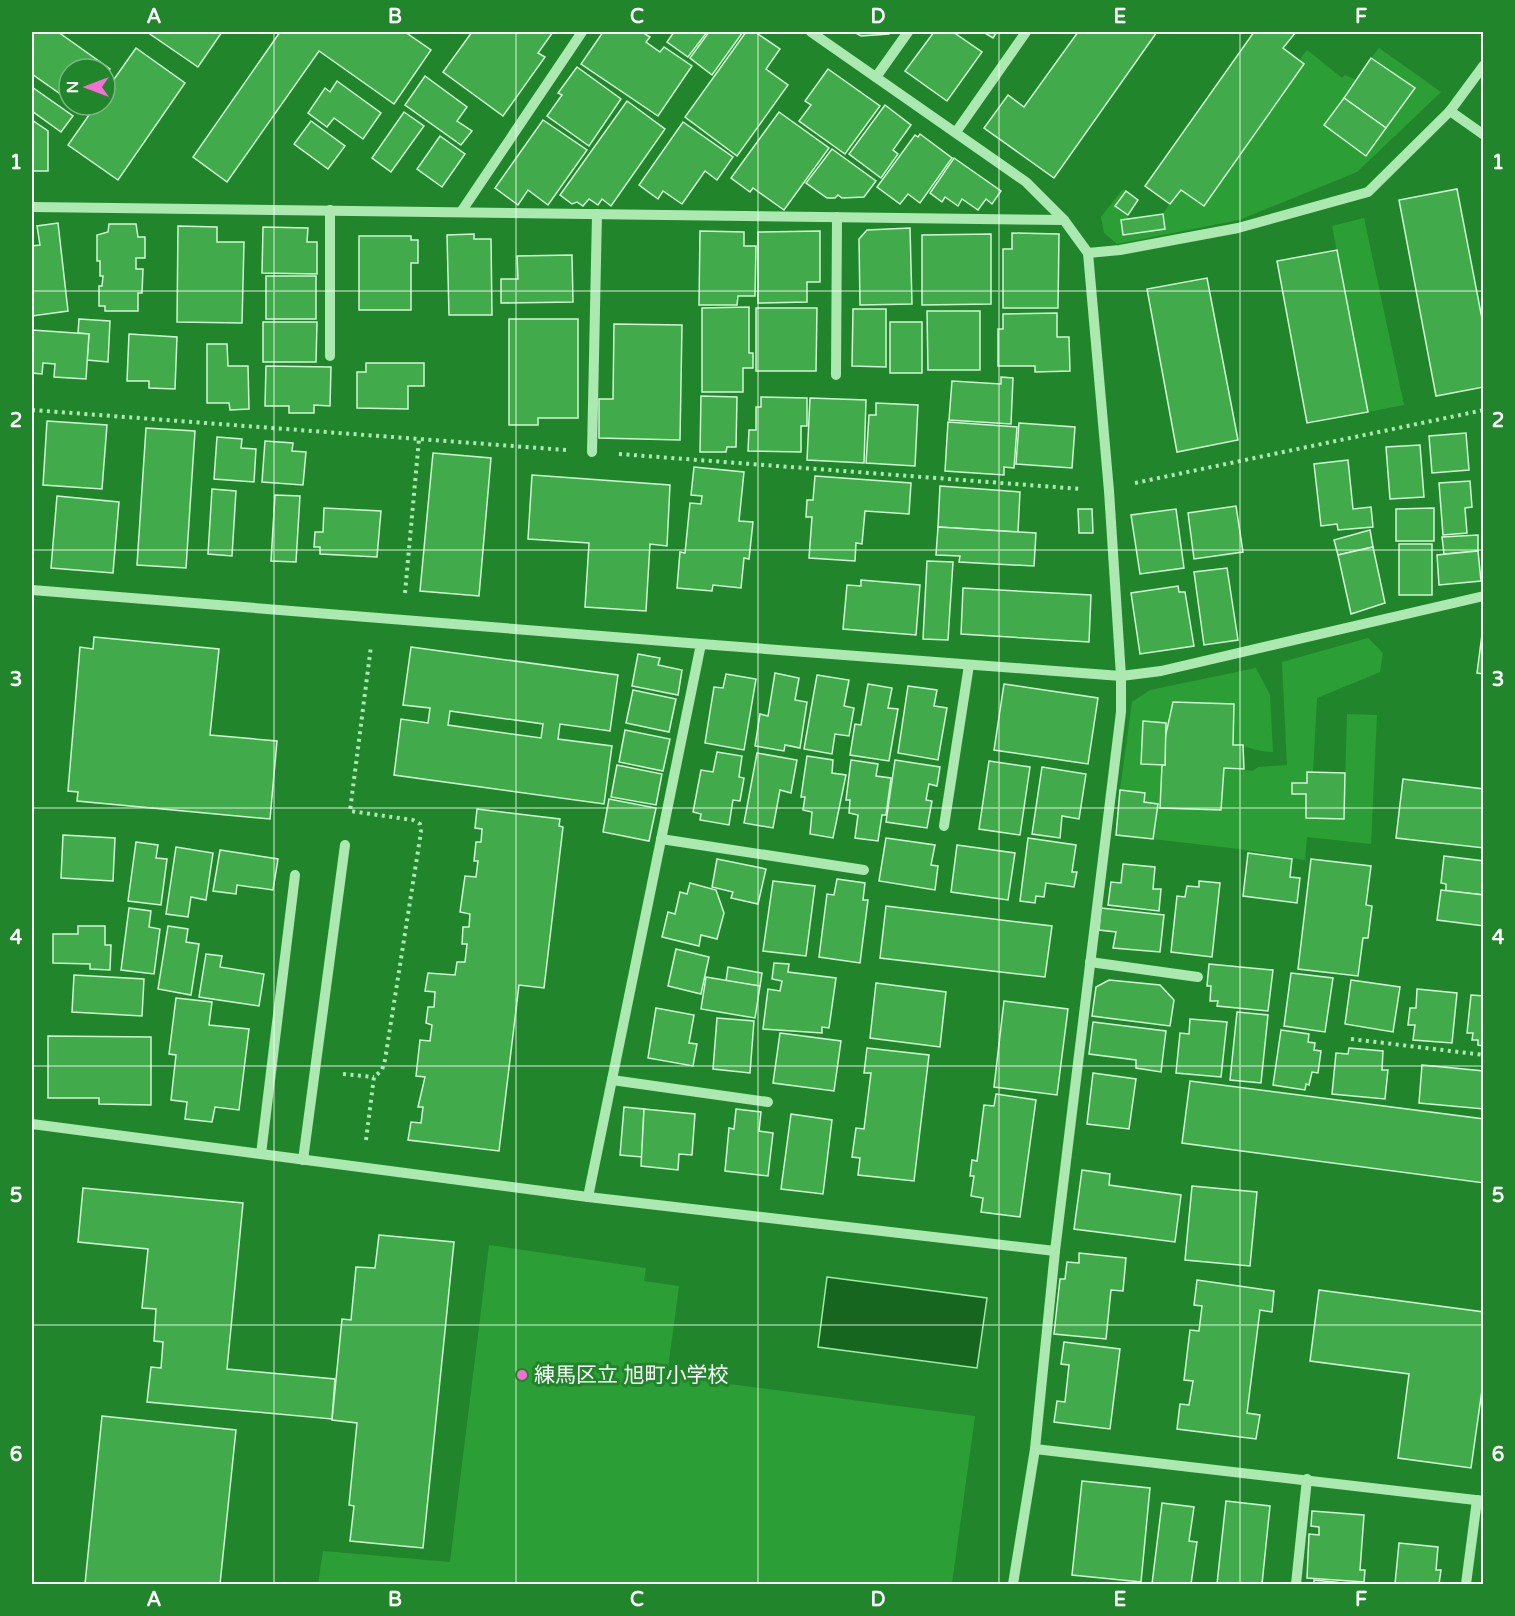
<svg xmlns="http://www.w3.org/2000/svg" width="1515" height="1616" font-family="'Varela Round','Noto Sans JP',sans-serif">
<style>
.green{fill:#2b9f35}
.water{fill:#17661f;stroke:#9feba5;stroke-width:1.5}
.building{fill:#41ab4b;stroke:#d0f7d3;stroke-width:1.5;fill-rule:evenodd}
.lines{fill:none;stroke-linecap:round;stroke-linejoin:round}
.path{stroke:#abe9b1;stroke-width:4;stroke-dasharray:3 4.5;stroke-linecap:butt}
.minor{stroke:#abe9b1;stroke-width:10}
.grid{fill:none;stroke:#fff;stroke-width:1.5;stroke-opacity:0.55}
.poi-dot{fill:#f66dd4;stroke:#21862b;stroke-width:2}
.labels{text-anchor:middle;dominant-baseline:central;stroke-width:6;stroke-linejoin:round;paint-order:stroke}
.poi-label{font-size:21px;fill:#fff;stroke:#21862b;text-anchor:start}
.neatline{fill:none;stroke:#fff;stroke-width:2}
.grid-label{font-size:20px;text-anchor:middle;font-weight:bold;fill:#fff}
</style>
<rect width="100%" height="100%" fill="#21862b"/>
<g class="green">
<path d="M1379 48 1441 92 1357 172 1239 220 1117 244 1104 233 1101 217 1123 189 1126 191 1115 206 1128 215 1124 235 1165 229 1163 214 1180 188 1204 206 1304 64 1300 59 1307 50 1342 78 1345 75 1356 80 1324 125 1367 156 1414 89 1371 58Z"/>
<path d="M1364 218 1404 405 1368 412 1332 226Z"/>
<path d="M1368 638 1383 653 1380 672 1317 698 1313 772 1307 773V783H1292V794H1306V818L1344 819 1347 714 1377 715 1371 844 1307 837 1305 860 1239 849 1153 839 1157 804 1144 802V793L1120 790 1132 702 1150 690 1256 668 1270 695 1273 752C1258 752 1248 746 1233 745L1234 704 1173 702 1172 713H1169L1167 738H1165L1166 723 1144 721 1162 765 1160 808 1221 810 1224 768 1253 771 1258 767 1287 765 1282 662Z"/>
<path d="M489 1245 646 1268 644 1281 679 1286 667 1376 975 1416 952 1584H318L323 1551 450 1562Z"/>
</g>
<path class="water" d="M827 1277 987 1298 977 1368 818 1347Z"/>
<g class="building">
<path d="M32 32H58L110 69 105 76V69H69V100L32 74Z"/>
<path d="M147 32H222L198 67Z"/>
<path d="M280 32H405L431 50 394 104 319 51 227 182 193 157Z"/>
<path d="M472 32H553L538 53 545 57 503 116 443 72Z"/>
<path d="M603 32H642L650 37 646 42 660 52 664 47 692 66 658 116 581 64Z"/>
<path d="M674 32H707L688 57 667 42Z"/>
<path d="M709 32H743L712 75 690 58Z"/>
<path d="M746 32H755L780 49 766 69 788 85 737 156 685 117Z"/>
<path d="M854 32H891L889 34 861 36Z"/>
<path d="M934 32H953L982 52 947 101 905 71Z"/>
<path d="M983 32H997L993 38Z"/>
<path d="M1078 32H1157L1054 178 984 128 1008 95 1024 107Z"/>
<path d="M1254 32H1296L1283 48 1304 64 1204 206 1181 190 1170 204 1145 186Z"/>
<path d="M136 48 185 83 118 180 68 145 96 105H105V92Z"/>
<path d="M1371 58 1415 88 1386 128 1344 98Z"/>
<path d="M577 67 621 99 589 146 547 116 562 95 558 93Z"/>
<path d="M828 69 880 106 845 154 799 121 811 105 805 101Z"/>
<path d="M425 76 467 107 457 121 472 131 461 145 405 105Z"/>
<path d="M337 81 381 113 363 139 334 118 327 127 308 113 325 88 330 92Z"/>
<path d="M32 87 73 116 61 132 32 111Z"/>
<path d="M1344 98 1386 128 1366 156 1324 125Z"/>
<path d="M627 101 665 129 611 206 602 199 598 205 589 199 583 206 577 202 572 204 560 195Z"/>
<path d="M885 105 911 125 893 150 898 154 881 178 849 154Z"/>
<path d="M404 112 424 126 391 172 372 158Z"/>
<path d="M779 112 829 148 784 210 753 188 750 192 731 178Z"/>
<path d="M32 120 48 131V171H32Z"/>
<path d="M543 120 587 150 548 205 528 190 518 205 495 188Z"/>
<path d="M311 121 345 146 328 169 294 144Z"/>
<path d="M683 122 733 157 717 180 705 171 682 204 663 191 658 199 639 185Z"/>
<path d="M920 134 952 158 920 203 908 194 900 204 877 187 915 135 918 137Z"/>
<path d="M440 136 465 154 442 187 417 169Z"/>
<path d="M832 149 876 181 864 197 842 198 838 195 835 198H827L806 183Z"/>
<path d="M954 158 1001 191 992 204 986 199 978 210 962 199 958 206 945 197 942 202 930 193Z"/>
<path d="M1457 189 1484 329V387L1436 396 1399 200Z"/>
<path d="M1126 191 1138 200 1128 215 1115 206Z"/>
<path d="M1163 214 1165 229 1123 235 1121 220Z"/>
<path d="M58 223 68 311 32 316V246L40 245 37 226Z"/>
<path d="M109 224H136L138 237H145V258H136V269H143L142 293H138V311H105V306H99V286H102L103 276H100V261H97V235L108 232Z"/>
<path d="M178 226 217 227V242H244L242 323 177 322Z"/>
<path d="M263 227 308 228 307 242H317V274L262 273Z"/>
<path d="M910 228 912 304 860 305 859 239 867 230Z"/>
<path d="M700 231 744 232V246H756L755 296H738L737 305H699Z"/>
<path d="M820 231V282H807V302L758 303V232Z"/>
<path d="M1012 233 1059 234 1058 308H1003V249H1012Z"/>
<path d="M474 234V239H491L492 315H449L447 235Z"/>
<path d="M991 234V304L922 305V235Z"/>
<path d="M359 236H411V240H418V263H411V310H359Z"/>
<path d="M1337 250 1368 412 1307 423 1277 261Z"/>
<path d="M572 255 573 302 501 303V279H518L517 256Z"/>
<rect x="266" y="276" width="50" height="43"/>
<path d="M1207 278 1238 440 1177 452 1147 289Z"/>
<path d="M749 307V353H753V368H743V392H702V308Z"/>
<path d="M756 308H817L816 371H756Z"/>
<path d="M853 309H886V367L852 366Z"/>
<path d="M927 311H980V370H928Z"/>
<path d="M1057 313V337H1069L1070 371 1035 372V366H998V329H1003V314Z"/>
<path d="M79 319 110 321 108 362 87 360 89 334 78 333Z"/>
<path d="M509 319H578V418H538V425H509Z"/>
<path d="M263 322H317L316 362H263Z"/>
<rect x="890" y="322" width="32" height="51"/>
<path d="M614 324 682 325 680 440 599 438V399H613Z"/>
<path d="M32 330 89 334 86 379 54 377 55 364 43 363 42 374 32 373Z"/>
<path d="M129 334 177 337 175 389 149 388V381H127Z"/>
<path d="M207 344H227L228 366H248L249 409 230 410 229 403H207Z"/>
<path d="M366 363H424V386H408V409L357 408V372H366Z"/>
<path d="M266 366 331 367 330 406 314 405V413H289V406H265Z"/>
<path d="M1001 377 1013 378 1011 424 949 420 952 381 1001 384Z"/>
<path d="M701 396 737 397 736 447H727L726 452H700Z"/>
<path d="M761 397 807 398V426H801V452L748 451 749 430H756V407H761Z"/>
<path d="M810 398 866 400 864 463 807 460Z"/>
<path d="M876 403 918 405 915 466 866 463 869 415H876Z"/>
<path d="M47 421 107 425 102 489 43 485Z"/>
<path d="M948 422 1017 427 1014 468 1004 467V475L945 471Z"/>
<path d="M1019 423 1075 427 1072 468 1016 464Z"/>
<path d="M146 428 195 431 186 568 137 565Z"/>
<path d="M1466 433 1469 470 1432 473 1429 436Z"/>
<path d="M217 437 242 439 241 448 256 449 254 482 214 479Z"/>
<path d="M265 441 293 443 292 451 306 452 303 485 262 482Z"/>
<path d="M1420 445 1424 497 1390 499 1386 447Z"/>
<path d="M433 453 491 458 479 596 420 591Z"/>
<path d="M1348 460 1353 509 1371 507 1373 527 1338 530 1337 524 1321 526 1314 464Z"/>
<path d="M694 467 744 472 739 521 753 522 749 559 744 558 741 588 713 585 712 591 677 588 680 552 685 553 690 503 701 504 702 496 691 495Z"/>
<path d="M532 475 670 485 667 546 650 544 646 611 585 607 589 543 528 539Z"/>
<path d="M815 476 911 483 909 514 865 511 862 544 856 543 855 561 809 558 812 517H806L807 500H813Z"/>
<path d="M1470 481 1472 507 1465 508 1467 533 1443 535 1439 483Z"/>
<path d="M940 486 1020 492 1018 532 938 527Z"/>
<path d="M212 489 236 491 232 556 208 554Z"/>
<path d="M275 495 300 496 296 562 271 561Z"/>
<path d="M57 496 119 502 113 573 51 568Z"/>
<path d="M1236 506 1243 552 1194 559 1188 513Z"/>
<path d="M324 508 381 511 377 557 320 554V547H314L315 532H323Z"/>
<path d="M1434 508V541H1396V509Z"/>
<path d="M1078 509H1092L1093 533H1079Z"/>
<path d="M1176 509 1184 568 1140 574 1131 515Z"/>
<path d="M938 527 1036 533 1034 566 959 562 960 556 936 555Z"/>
<path d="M1370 530 1373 547 1338 555 1334 540Z"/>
<path d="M1478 535V551L1444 554 1442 537Z"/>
<rect x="1399" y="544" width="33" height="51"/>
<path d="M1373 547 1385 603 1351 614 1338 555Z"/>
<path d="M1478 551 1481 581 1439 585 1437 555Z"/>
<path d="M927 561 953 562 948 640 923 639Z"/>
<path d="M1227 568 1238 640 1204 645 1194 572Z"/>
<path d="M861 580 920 585 916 635 843 629 847 585 861 586Z"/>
<path d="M1178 586 1179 592H1185L1194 646 1140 654 1131 593Z"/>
<path d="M963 588 1091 595 1089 642 961 634Z"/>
<path d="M1484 619V674L1477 673Z"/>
<path d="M94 637 219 649 210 735 277 741 270 819 77 801 78 792 68 791 80 647 93 649Z"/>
<path d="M411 647 618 675 610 731 560 724 558 739 612 746 604 804 394 775 401 719 428 723 430 708 403 705ZM450 711 543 724 541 738 448 725Z"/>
<path d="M638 654 660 658 658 665 682 670 678 695 632 686Z"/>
<path d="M775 673 799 678 795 700 807 702 800 748 785 745 784 751 755 746 760 714 768 716Z"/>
<path d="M726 674 756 679 744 750 705 743 714 687 723 688Z"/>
<path d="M817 675 849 680 844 706 854 708 849 736 835 734 832 754 804 749Z"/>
<path d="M868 684 892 688 888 708 898 709 889 761 850 755 855 724 861 725Z"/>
<path d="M1004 684 1098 698 1088 764 994 750Z"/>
<path d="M908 686 937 690 934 706 947 708 938 760 898 753Z"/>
<path d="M633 690 676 699 669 732 626 723Z"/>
<path d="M1173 702 1234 704 1233 745H1243L1244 769 1224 768 1221 810 1160 808 1162 765H1165V738Z"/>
<path d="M1143 721 1166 723 1165 765 1141 764Z"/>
<path d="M625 730 670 739 663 771 619 762Z"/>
<path d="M717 752 742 756 739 777 744 778 740 801 733 800 729 825 700 820 701 814 693 812 701 770 713 772Z"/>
<path d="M757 753 797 760 791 793 780 790 773 828 744 823Z"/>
<path d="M807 756 833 760 832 773 846 775 833 838 810 834 812 812 803 810 805 797H801Z"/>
<path d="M851 760 878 764 876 776 891 778 886 815H882L878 841 855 838 858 815 849 813 850 800H846Z"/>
<path d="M895 760 940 767 937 786 929 784 926 800 932 801 927 828 886 822Z"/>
<path d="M989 761 1030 767 1020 835 979 829Z"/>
<path d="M617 765 662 774 656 805 611 797Z"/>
<path d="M1042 767 1086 774 1079 819 1062 816 1060 838 1032 834Z"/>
<path d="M1307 772 1345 773 1344 819 1306 818V794H1292V783H1307Z"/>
<path d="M1403 779 1484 789V848L1396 838Z"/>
<path d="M1120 790 1145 793 1144 802 1158 804 1153 839 1116 835Z"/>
<path d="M609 799 656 808 649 841 603 832Z"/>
<path d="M477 809 560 819 559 826 563 827 544 988 519 985 499 1151 408 1140 411 1122 421 1123 423 1107H418L425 1077 416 1076 420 1040 430 1041 432 1025 426 1023 428 1007H434L435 992 425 991 428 973 455 975 457 962H465L467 944H462L463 927H469L470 914 460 912 465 876 476 877 478 861H474L476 842H481L482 829 475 828Z"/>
<path d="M63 835 115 838 113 881 61 878Z"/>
<path d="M886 838 935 845 931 865 938 866 935 890 879 881Z"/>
<path d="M1028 838 1076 845 1072 872H1077L1074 887 1046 883 1044 897 1036 896 1035 903 1020 901Z"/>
<path d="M136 842 158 845 156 858 167 859 161 905 128 901Z"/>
<path d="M957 845 1015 853 1008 900 951 892Z"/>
<path d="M176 847 213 853 206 900 191 897 188 917 166 914Z"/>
<path d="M220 850 278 859 273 890 237 885 236 894 213 891Z"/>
<path d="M1248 853 1292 859 1290 877 1300 878 1297 903 1243 896Z"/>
<path d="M1444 856 1484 861V895L1446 891V884L1441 883Z"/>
<path d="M717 859 766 869 758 904 731 898 733 892 712 887Z"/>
<path d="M1311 859 1371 866 1366 905 1372 906 1368 938H1363L1358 976 1298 969Z"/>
<path d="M1123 864 1155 867 1153 889H1161L1159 911 1108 905 1111 882 1121 883Z"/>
<path d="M837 879 865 883 863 900H868L860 963 819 957 827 894 834 895Z"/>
<path d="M773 881 815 886 806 956 763 951Z"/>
<path d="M1199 881 1220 883 1212 957 1171 952 1177 896 1185 897 1187 886 1199 887Z"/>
<path d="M690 883 716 890 724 913 717 939 701 935 699 946 662 937 668 912 675 914 680 892 687 894Z"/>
<path d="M1441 890 1484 895V926L1437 920Z"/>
<path d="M886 906 1052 926 1045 977 880 958Z"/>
<path d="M129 908 151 911 149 927 160 929 154 974 121 970Z"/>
<path d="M1101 908 1164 915 1160 952 1113 948 1116 932 1099 930Z"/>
<path d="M78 926H105V945H111L110 970 90 969V964L53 963V934H78Z"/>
<path d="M168 926 188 929 186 942 199 944 191 995 158 989Z"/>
<path d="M676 949 709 957 701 994 668 986Z"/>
<path d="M206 954 222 956 220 967 264 974 259 1006 199 997Z"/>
<path d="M774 963 789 964 788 972 836 978 829 1028 822 1027V1033L763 1029 768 989 780 991 782 981 772 979Z"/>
<path d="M1209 964 1273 970 1268 1011 1217 1006 1218 1001H1210L1211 986H1207Z"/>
<path d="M728 967 762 973 760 986 726 981Z"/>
<path d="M1291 973 1333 978 1325 1032 1284 1026Z"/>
<path d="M74 975 144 979 142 1016 72 1012Z"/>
<path d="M706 977 760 986 755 1018 701 1009Z"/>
<path d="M1109 980 1160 985 1174 1000 1170 1026 1092 1016 1096 987Z"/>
<path d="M1351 980 1400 987 1393 1032 1345 1024Z"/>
<path d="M876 983 946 992 940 1047 870 1038Z"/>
<path d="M1417 989 1457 993 1452 1043 1413 1040 1415 1025H1408L1410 1008H1416Z"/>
<path d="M1471 995 1484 996V1046L1478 1045V1040H1472L1473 1033H1467Z"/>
<path d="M176 998 212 1002 209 1025 249 1029 239 1110 215 1107 212 1122 185 1119 187 1102 171 1100 176 1055 169 1054Z"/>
<path d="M1004 1001 1068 1009 1057 1095 994 1087Z"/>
<path d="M656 1008 694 1015 689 1043 697 1044 693 1066 648 1058Z"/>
<path d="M1237 1012 1268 1015 1261 1083 1230 1080Z"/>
<path d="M717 1018 754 1021 750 1073 713 1069Z"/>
<path d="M1190 1019 1227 1022 1221 1077 1176 1073 1180 1033 1189 1034Z"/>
<path d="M1093 1022 1166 1031 1161 1072 1136 1068V1060L1089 1054Z"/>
<path d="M1281 1030 1309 1034 1308 1042 1315 1043 1314 1050 1321 1051 1318 1073 1312 1072 1309 1085 1306 1084 1305 1090 1273 1085Z"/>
<path d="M780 1033 841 1041 834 1091 773 1083Z"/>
<path d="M48 1036 151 1037V1105L99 1104V1098H48Z"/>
<path d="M867 1048 929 1055 914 1181 858 1175 860 1158 852 1157 856 1128 864 1129 871 1073H864Z"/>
<path d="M1349 1048 1383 1051 1382 1070H1388L1385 1099 1332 1094 1336 1053 1348 1054Z"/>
<path d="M1422 1065 1484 1071V1109L1419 1103Z"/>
<path d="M1093 1073 1136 1079 1129 1129 1087 1124Z"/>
<path d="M1190 1081 1484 1119V1183L1182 1143Z"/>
<path d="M996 1094 1036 1100 1020 1217 981 1212 983 1198 971 1196 974 1176H970L972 1160 977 1161 984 1105 994 1106Z"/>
<path d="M624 1107 644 1109 642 1157 620 1155Z"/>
<path d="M644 1109 695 1114 692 1155 679 1154 678 1170 641 1166Z"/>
<path d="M736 1109 761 1112 759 1131 773 1133 768 1176 725 1171 729 1128 734 1129Z"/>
<path d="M791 1114 832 1120 823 1194 781 1189Z"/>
<path d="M1082 1170 1110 1174 1109 1185 1181 1195 1175 1242 1074 1229Z"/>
<path d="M1192 1186 1257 1192 1250 1266 1185 1260Z"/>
<path d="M83 1188 243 1203 227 1369 335 1379 332 1419 147 1402 151 1367 161 1368 163 1342 154 1341 156 1309 142 1308 148 1249 78 1242Z"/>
<path d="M379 1235 454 1242 423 1548 350 1541 354 1506 349 1505 357 1423 332 1420 342 1319 351 1320 356 1267 375 1268Z"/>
<path d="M1079 1253 1126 1258 1123 1291 1111 1290 1106 1339 1054 1334 1060 1279H1065L1067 1262 1079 1263Z"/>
<path d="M1197 1280 1274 1291 1272 1312 1260 1310 1247 1413 1260 1415 1256 1439 1177 1429 1180 1404 1189 1405 1193 1381 1184 1380 1190 1330 1199 1331 1202 1306 1194 1305Z"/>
<path d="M1319 1290 1484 1312V1376L1471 1468 1398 1458 1409 1374 1310 1361Z"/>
<path d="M1064 1342 1120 1349 1110 1429 1054 1422 1057 1401 1065 1402 1069 1365 1061 1364Z"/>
<path d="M102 1416 236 1430 220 1584H85Z"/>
<path d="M1082 1481 1150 1488 1141 1582 1072 1575Z"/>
<path d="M1226 1501 1270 1506 1262 1584H1217Z"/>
<path d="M1162 1503 1194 1507 1189 1541 1197 1542 1191 1584H1152Z"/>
<path d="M1312 1511 1364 1515 1360 1570H1365L1364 1582 1307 1578 1309 1534 1319 1535V1527L1311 1526Z"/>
<path d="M1399 1543 1438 1547 1436 1570H1441L1439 1584H1395Z"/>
<path d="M1314 1580 1354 1584H1314Z"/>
</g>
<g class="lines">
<g class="path">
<path d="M32 410 566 450"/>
<path d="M619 454 1081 489"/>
<path d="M1135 483 1484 410"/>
<path d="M405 593 419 439"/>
<path d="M1351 1039 1484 1055"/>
<path d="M343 1074 374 1077"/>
<path d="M366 1140 374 1077 382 1070 385 1060 421 832 420 824 413 820 350 811 371 646"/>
</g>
<g class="minor">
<path d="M811 32 1026 182 1064 220"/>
<path d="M876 77 908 32"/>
<path d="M1450 111 1484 135"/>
<path d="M956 132 1026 32"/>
<path d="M32 207 1064 220 1088 253 1109 491 1121 676V712L1055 1251 1035 1449 1013 1584"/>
<path d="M330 210V356"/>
<path d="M461 212 582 32"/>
<path d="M1088 253 1120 250 1238 228 1368 192 1450 111 1484 65"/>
<path d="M836 375 837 217"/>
<path d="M592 452 597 214"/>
<path d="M32 590 701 644 588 1197"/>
<path d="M701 644 1121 676 1161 671 1484 596"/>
<path d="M944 826 969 665"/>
<path d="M661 839 864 870"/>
<path d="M1090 962 1198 977"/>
<path d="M612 1080 768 1102"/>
<path d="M32 1124 588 1197 1055 1251"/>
<path d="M261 1154 295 875"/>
<path d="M303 1160 345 845"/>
<path d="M1035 1449 1484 1501"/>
<path d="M1296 1584 1307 1479"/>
<path d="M1466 1584 1477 1500"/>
</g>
</g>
<path class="grid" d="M274 32V1584M516 32V1584M758 32V1584M999 32V1584M1240 32V1584M32 291H1484M32 550H1484M32 808H1484M32 1066H1484M32 1325H1484"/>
<circle class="poi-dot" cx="522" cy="1375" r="6"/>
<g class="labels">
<g class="poi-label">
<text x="534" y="1375">練馬区立 旭町小学校</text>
</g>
</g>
<rect width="1515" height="1616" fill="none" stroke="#21862b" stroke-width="66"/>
<g transform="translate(87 87) rotate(270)"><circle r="28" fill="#21862b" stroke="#7ab680" stroke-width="1.5"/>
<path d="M0-4.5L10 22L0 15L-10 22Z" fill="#f66dd4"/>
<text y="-9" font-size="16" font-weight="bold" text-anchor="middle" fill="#ffffff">N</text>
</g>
<rect x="33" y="33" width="1449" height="1550" class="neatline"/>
<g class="grid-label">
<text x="154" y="23">A</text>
<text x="395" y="23">B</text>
<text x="637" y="23">C</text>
<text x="878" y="23">D</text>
<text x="1120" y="23">E</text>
<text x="1361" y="23">F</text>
<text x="16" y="169">1</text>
<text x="1498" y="169">1</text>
<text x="16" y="427">2</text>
<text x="1498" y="427">2</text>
<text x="16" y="686">3</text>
<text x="1498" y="686">3</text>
<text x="16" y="944">4</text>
<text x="1498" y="944">4</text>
<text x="16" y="1202">5</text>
<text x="1498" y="1202">5</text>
<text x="16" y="1461">6</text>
<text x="1498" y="1461">6</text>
<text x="154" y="1606">A</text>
<text x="395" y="1606">B</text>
<text x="637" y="1606">C</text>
<text x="878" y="1606">D</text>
<text x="1120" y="1606">E</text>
<text x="1361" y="1606">F</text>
</g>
</svg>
